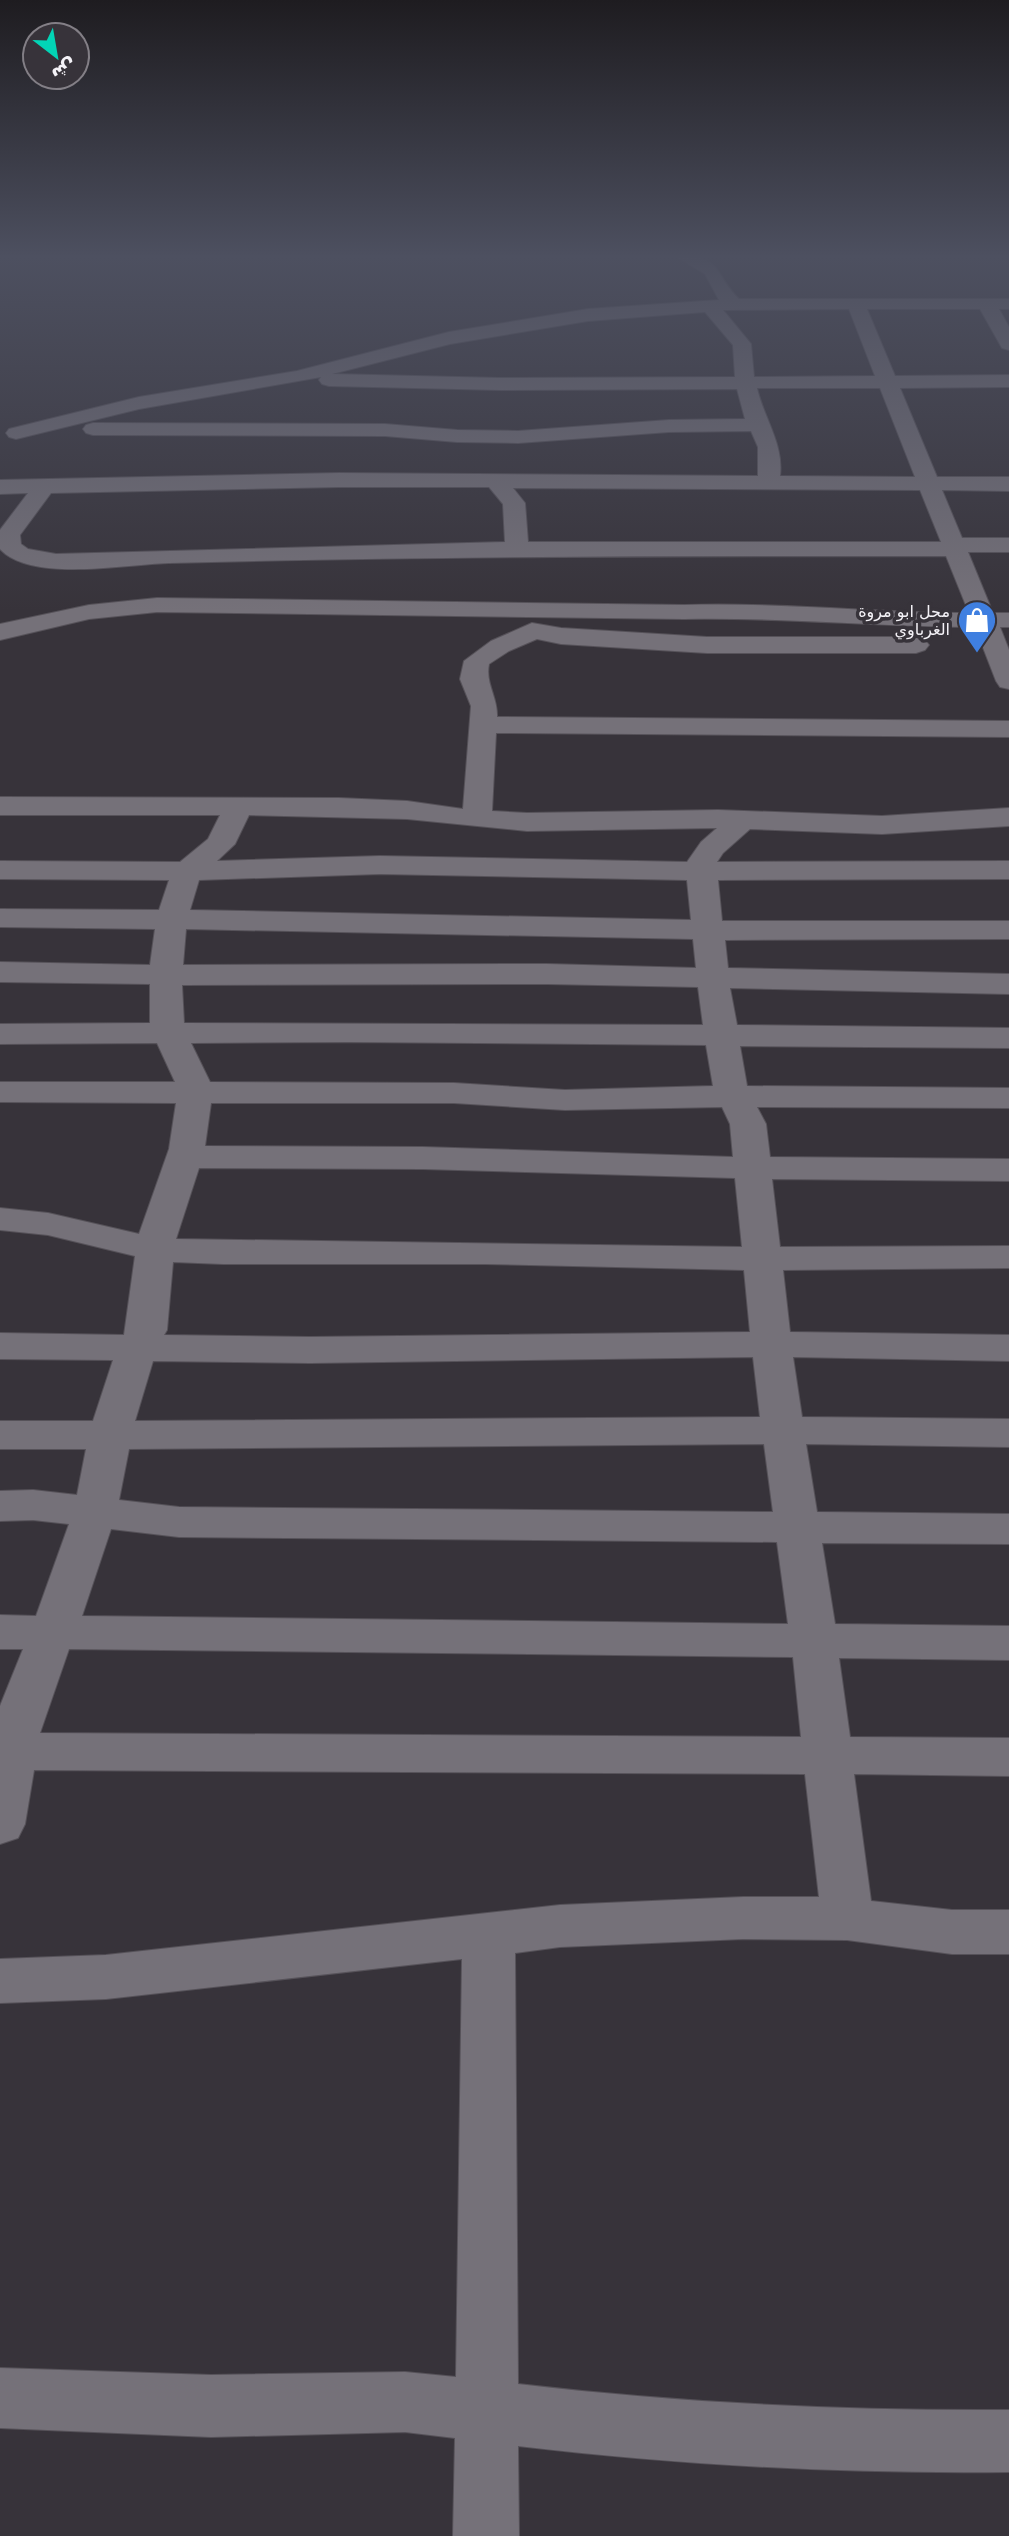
<svg xmlns="http://www.w3.org/2000/svg" width="1009" height="2536" font-family="'DejaVu Sans',Vazirmatn,sans-serif">
<style>
.lines{fill:none;stroke-linecap:round;stroke-linejoin:round}
.street-casing{stroke:#565259;stroke-width:2}
.street{fill:#757179;fill-rule:evenodd}
.labels{text-anchor:middle;dominant-baseline:central;stroke-width:7;stroke-linejoin:round;paint-order:stroke}
.far-poi-label{font-size:16px;fill:#f4f2f7;stroke:#37333a;text-anchor:end}
</style>
<rect width="100%" height="100%" fill="#37333a"/>
<g class="lines">
<g class="street-casing">
<g id="street">
<path d="M675 256C725 256 711 271 739 299H1009V309H999L1009 327V350L1002 348 980 309H867L895 376 1009 375V387L900 388 937 477H1009V491L942 490 962 538H1009V552H968L993 613H1009V627H1000L1009 650V689L1000 687 996 681 975 627C878 627 781 617 684 619L157 612 89 619 0 640V624L89 605 157 598 684 605C779 602 874 613 969 613L946 556C687 556 429 556 169 563 127 564 31 583 0 549V530L28 493 0 494V480L339 473 758 476V447L751 431 669 432 518 443 457 442 385 436 93 435 86 433 83 429 86 425 93 423 385 424 457 430 518 431 669 420 745 419 737 389 500 390 329 386 322 384 319 380 321 377 139 409 16 439 9 437 6 433 9 429 139 397 297 371 449 332 588 309 719 300 705 274ZM849 309 875 376 754 377 751 344 723 310ZM705 312 733 345 735 377 500 378 332 374 450 344 588 321ZM757 388H880L915 477 780 476C784 444 764 419 757 388ZM339 487H489L503 504 505 542 56 554 28 549 21 544 20 535 51 493ZM513 488 920 490 941 542H528L525 503Z"/>
<path d="M532 623 561 628 707 637H916L925 640 929 645 925 650 916 653H707L561 644 537 639 509 651 489 664C485 684 498 697 497 717L1009 721V737L496 733 492 811 527 813 718 810 882 816 1009 808V826L882 834 750 829 723 853 717 862 1009 861V879L718 880 722 921H1009V939L725 940 728 968 1009 974V994L730 988 737 1025 1009 1028V1048L740 1046 747 1086 1009 1088V1108L757 1107 766 1124 770 1157 1009 1159V1181L772 1179 780 1247 1009 1246V1268L783 1270 790 1332 1009 1335V1361L793 1357 802 1417 1009 1419V1447L806 1444 817 1512 1009 1514V1544L822 1543 835 1624 1009 1626V1660L839 1658 850 1737 1009 1738V1776L854 1774 871 1901 952 1910H1009V1954H952L847 1940 743 1939 560 1947 515 1953 518 2384C680 2403 846 2411 1009 2410V2472C846 2474 680 2465 518 2446L519 2536H453L455 2438 405 2432 211 2437 0 2428V2368L211 2375 405 2372 456 2377 462 1959 106 1999 0 2003V1959L106 1955 560 1905 743 1897H819L805 1774 34 1770 25 1824 18 1838 0 1844V1706L23 1649H0V1615L36 1616 69 1524 33 1520 0 1521V1491L33 1490 77 1495 86 1449H0V1421H93L113 1360 0 1359V1333L124 1335 135 1256 48 1235 0 1230V1208L48 1213 139 1234 169 1149 176 1103 0 1102V1082H175L157 1043 0 1044V1024L150 1023V984L0 982V962L150 965 155 929 0 927V909L159 910 169 880 0 879V861L180 862 208 839 220 815H0V797L339 798 407 801 463 809 471 706 460 679 464 661 491 641ZM249 815 407 819 527 831 717 828 701 842 687 862 380 856 217 861 235 844ZM380 874 687 880 691 920 190 910 199 880ZM186 929 693 939 696 968 547 964 183 965ZM547 984 698 987 703 1025 184 1023 182 985ZM348 1042 706 1045 713 1086 565 1090 454 1083 210 1082 191 1043ZM211 1103H454L565 1110 722 1107 730 1124 733 1157 423 1147 205 1146ZM199 1168 423 1169 735 1178 742 1247 176 1239ZM173 1262 223 1264H485L744 1270 750 1332 310 1337 164 1335 167 1330ZM753 1357 760 1417 135 1421 153 1361 310 1363ZM764 1444 773 1512 179 1507 119 1500 129 1449ZM111 1529 179 1537 777 1542 788 1624 82 1616ZM69 1649 793 1657 801 1737 40 1733Z"/>
</g>
</g>
<use href="#street" class="street"/>
</g>
<linearGradient id="sky" x2="0" y2="1"><stop stop-color="#1e1c20"/><stop offset="0.42" stop-color="#4d5060"/><stop offset="1" stop-color="#4d5060" stop-opacity="0"/></linearGradient>
<rect width="1009" height="611" fill="url(#sky)"/>
<defs>
<g id="shop-pin" transform="scale(2.0125)"><path d="M0 17L-7.5 6A9.5 9.5 0 1 1 7.5 6Z" fill="#3f7fe0" stroke="#37333a"/><path d="M-5-2.5h2.3a2.7 3.5 0 0 1 5.4 0H5L5.5 6h-11ZM-1.5-2.5h3a1.5 2.3 0 0 0-3 0Z" fill="#fff"/></g>
</defs>
<g fill-rule="evenodd">
<use href="#shop-pin" x="977" y="620"/>
</g>
<g class="labels">
<g class="far-poi-label">
<text x="950" y="611">محل ابو مروة<tspan x="950" dy="18">الغرباوي</tspan></text>
</g>
</g>
<g transform="translate(56 56) rotate(149)"><circle r="33" fill="#37333a" stroke="#837f86" stroke-width="2"/>
<path d="M0-5L12 26L0 18L-12 26Z" fill="#02d5b6"/>
<text y="-10" font-size="19" font-weight="bold" text-anchor="middle" fill="#f4f2f7">ش</text>
</g>
</svg>
